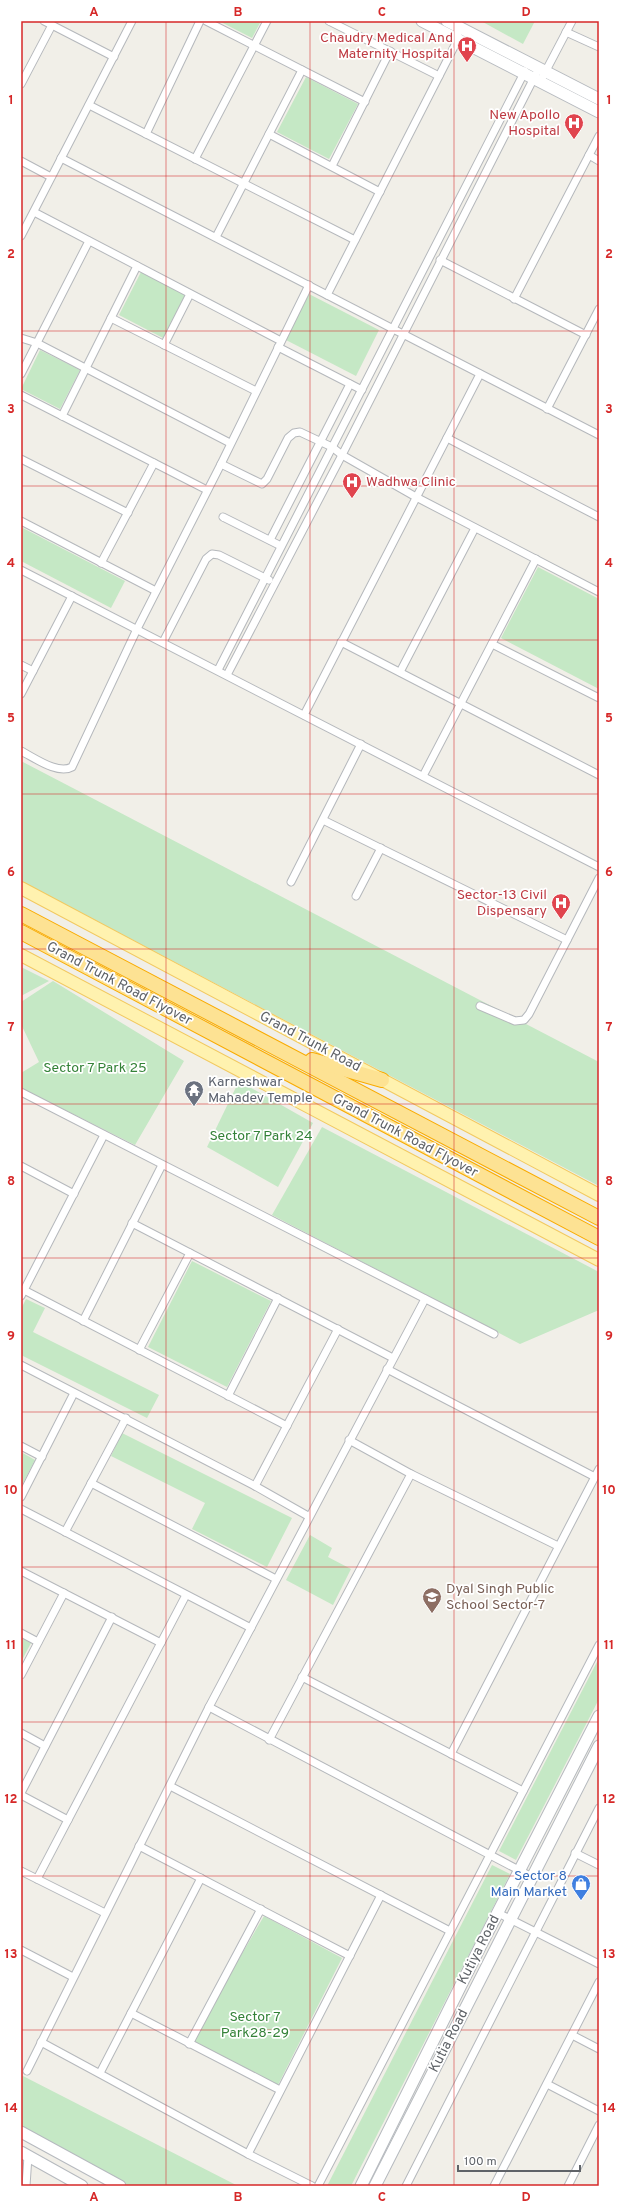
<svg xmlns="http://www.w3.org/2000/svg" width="620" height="2207" font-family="Overpass,sans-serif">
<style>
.green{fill:#c5e8c5}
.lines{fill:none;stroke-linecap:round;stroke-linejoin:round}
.street-casing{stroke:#b5b8bc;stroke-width:9}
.secondary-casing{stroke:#b6babf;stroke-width:13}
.primary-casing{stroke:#f2c960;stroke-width:14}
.highway-casing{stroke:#f9ab00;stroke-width:16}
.street{stroke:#fff;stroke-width:7}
.secondary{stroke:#fff;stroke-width:11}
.primary{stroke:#fff2af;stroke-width:12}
.highway{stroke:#fde293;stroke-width:14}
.grid{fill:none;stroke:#d62828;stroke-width:1;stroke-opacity:0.55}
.labels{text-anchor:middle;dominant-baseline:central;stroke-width:3.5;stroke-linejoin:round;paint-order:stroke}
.health-label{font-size:14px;fill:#be3a42;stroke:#fff;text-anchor:end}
.street-label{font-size:14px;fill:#5f6368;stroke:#fff}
.park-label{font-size:14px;fill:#348238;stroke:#fff}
.worship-label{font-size:14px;fill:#5b616d;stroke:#fff;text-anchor:start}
.education-label{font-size:14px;fill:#785e54;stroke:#fff;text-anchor:start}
.shop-label{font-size:14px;fill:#366cbe;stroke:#fff;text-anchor:end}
.neatline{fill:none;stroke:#d62828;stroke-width:1.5}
.grid-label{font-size:13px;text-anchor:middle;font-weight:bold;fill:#d62828}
</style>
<rect width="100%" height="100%" fill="#f1efe8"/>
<g class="green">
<path d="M219 21H261L252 38Z"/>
<path d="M481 21H535L523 44Z"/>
<path d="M306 77 358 104 329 159 277 132Z"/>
<path d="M141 272 185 295 163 338 119 315Z"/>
<path d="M309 294 379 330 356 376 286 340Z"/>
<path d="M40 350 80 370 60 409 21 389Z"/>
<path d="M21 527 125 581 111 608 21 561Z"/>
<path d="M538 567 599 599V689L501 638Z"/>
<path d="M21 761 599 1062V1186L21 881Z"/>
<path d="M21 967 49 981 21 996Z"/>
<path d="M53 981 184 1061 135 1145 21 1088V1073L39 1062 21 1024V1002Z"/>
<path d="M239 1081 313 1123 278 1187 207 1147Z"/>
<path d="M322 1127 599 1272V1310L520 1344 272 1215Z"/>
<path d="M192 1261 271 1301 227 1387 148 1347Z"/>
<path d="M26 1299 45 1308 33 1332 159 1395 147 1418 21 1355V1309Z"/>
<path d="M122 1433 292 1518 267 1567 192 1529 205 1503 111 1456Z"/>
<path d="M21 1452 35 1460 21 1487Z"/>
<path d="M310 1535 332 1548 328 1557 351 1569 333 1605 286 1580Z"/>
<path d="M21 1638 31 1643 21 1662Z"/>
<path d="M599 1658V1699L516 1860 499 1851Z"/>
<path d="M492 1865 510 1874 351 2186H327Z"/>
<path d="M264 1916 342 1958 275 2091 189 2044Z"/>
<path d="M21 2075 238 2186H129L21 2128Z"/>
</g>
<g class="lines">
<g class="street-casing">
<g id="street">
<path d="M44 21 114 57"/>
<path d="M206 21 365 102"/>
<path d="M329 21 439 76"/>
<path d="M566 32 599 47"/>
<path d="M540 82 572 21"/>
<path d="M21 84 52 25"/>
<path d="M89 105 355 240"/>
<path d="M146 134 200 21"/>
<path d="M269 134 380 192"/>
<path d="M589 155 599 161"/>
<path d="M61 158 599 435"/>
<path d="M195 159 267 21"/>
<path d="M21 161 51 177"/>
<path d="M332 166 390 51"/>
<path d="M34 212 281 341"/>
<path d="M21 236 132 21"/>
<path d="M216 237 302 70"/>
<path d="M440 260 586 335"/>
<path d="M327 295 458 39 457 26 459 21"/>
<path d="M514 299 599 136"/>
<path d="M111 318 256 391"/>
<path d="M21 338 37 343 230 443"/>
<path d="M164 345 190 294"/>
<path d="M278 347 362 390"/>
<path d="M21 374 89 241"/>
<path d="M21 395 207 490"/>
<path d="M547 409 599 309"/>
<path d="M62 416 137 266"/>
<path d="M447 438 599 517"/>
<path d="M21 459 128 513"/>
<path d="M221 464 262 484 267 479 288 438 294 433 300 432 332 447 342 455 416 497 599 592"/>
<path d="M223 517 281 546"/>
<path d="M21 521 156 591"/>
<path d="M270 540 350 384"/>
<path d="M101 563 154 463"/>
<path d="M21 570 599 867"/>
<path d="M163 642 206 559 212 554 219 555 269 580"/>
<path d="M341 642 599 775"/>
<path d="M492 644 599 698"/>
<path d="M21 665 33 671"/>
<path d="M218 670 525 71"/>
<path d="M400 672 475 528"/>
<path d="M227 675 342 455 539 68"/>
<path d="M21 694 72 596"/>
<path d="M304 715 480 374"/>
<path d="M21 751C35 758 58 775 72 767L137 629 221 464 309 285"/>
<path d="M423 776 536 559"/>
<path d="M323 820 567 940"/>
<path d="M291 882 361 744"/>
<path d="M356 896 381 848"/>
<path d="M480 1006 515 1021 524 1020 529 1014 599 878"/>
<path d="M21 1092 494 1334"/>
<path d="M21 1166 74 1194"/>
<path d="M132 1223 393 1358"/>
<path d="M24 1290 287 1426"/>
<path d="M21 1296 104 1135"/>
<path d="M83 1321 162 1165"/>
<path d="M139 1350 190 1253"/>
<path d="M21 1365 255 1486 308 1516"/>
<path d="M387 1369 595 1477"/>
<path d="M228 1396 278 1298"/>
<path d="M349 1440 411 1474 558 1546"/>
<path d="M21 1446 42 1457"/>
<path d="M91 1483 276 1579"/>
<path d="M255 1486 338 1329"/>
<path d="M21 1497 74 1393"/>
<path d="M21 1509 251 1628"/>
<path d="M65 1532 126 1418"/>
<path d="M21 1571 161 1643"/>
<path d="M21 1633 38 1642"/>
<path d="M21 1675 64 1593"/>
<path d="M302 1677 523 1791"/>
<path d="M209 1707 532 1877"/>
<path d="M21 1733 45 1746"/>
<path d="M269 1740 411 1474"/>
<path d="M451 1754 599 1469"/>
<path d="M170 1786 450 1931"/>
<path d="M21 1793 112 1617"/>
<path d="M21 1795 68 1820"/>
<path d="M139 1846 350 1956"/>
<path d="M575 1853 599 1865"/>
<path d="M21 1871 105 1913"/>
<path d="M37 1879 186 1595"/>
<path d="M498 1913 599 1964"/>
<path d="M21 1950 73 1977"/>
<path d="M131 2013 280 2090"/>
<path d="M572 2035 599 2049"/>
<path d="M41 2042 248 2154 312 2186"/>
<path d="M189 2044 261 1909"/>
<path d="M27 2071 209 1707 425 1299"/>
<path d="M100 2073 201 1878"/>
<path d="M547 2084 599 2111"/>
<path d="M248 2154 381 1895"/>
<path d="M26 2186 28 2156"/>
<path d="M318 2186 599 1645"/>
<path d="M406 2186 599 1808"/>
<path d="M494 2186 599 1982"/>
<path d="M568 2186 599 2125"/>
</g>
</g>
<g class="secondary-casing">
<g id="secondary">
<path d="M422 21 599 112"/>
<path d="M447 21 599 99"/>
<path d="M21 2132 120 2186"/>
<path d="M21 2152 82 2186"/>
<path d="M361 2186 480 1947 599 1716"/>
<path d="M375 2186 599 1746"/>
</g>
</g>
<g class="primary-casing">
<g id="primary">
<path d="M21 888 599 1195"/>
<path d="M21 955 599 1260"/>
</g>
</g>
<g class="highway-casing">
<g id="highway">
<path d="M21 914 599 1218"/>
<path d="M21 932 599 1238"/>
<path d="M312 1060 382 1080"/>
</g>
</g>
<use href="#street" class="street"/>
<use href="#secondary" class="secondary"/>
<use href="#primary" class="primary"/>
<use href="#highway" class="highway"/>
</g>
<path class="grid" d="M166 21V2186M310 21V2186M454 21V2186M21 176H599M21 331H599M21 486H599M21 640H599M21 794H599M21 949H599M21 1104H599M21 1258H599M21 1412H599M21 1567H599M21 1722H599M21 1876H599M21 2030H599"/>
<defs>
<g id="hospital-pin" transform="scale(1)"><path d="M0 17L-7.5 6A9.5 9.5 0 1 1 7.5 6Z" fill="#e0444e" stroke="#fff"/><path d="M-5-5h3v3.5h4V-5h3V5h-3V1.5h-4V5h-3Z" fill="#fff"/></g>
<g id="temple-pin" transform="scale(1)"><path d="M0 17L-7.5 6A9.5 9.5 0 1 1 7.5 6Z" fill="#6b7280" stroke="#fff"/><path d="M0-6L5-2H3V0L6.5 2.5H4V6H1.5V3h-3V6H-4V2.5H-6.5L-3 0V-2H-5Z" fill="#fff"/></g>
<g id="school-pin" transform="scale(1)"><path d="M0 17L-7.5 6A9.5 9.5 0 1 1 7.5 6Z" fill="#8d6e63" stroke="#fff"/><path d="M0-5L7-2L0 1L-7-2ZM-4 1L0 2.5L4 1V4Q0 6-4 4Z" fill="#fff"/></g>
<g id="shop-pin" transform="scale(1)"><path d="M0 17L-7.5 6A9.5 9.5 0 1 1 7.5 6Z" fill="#3f7fe0" stroke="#fff"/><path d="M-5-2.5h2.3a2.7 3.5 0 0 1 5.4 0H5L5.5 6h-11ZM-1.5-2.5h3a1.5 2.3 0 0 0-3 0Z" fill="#fff"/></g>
</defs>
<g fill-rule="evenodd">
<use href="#hospital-pin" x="467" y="46"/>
<use href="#hospital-pin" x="574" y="123"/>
<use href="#hospital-pin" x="352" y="482"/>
<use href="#hospital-pin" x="561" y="903"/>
<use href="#temple-pin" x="194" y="1090"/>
<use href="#school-pin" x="432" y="1597"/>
<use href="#shop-pin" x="581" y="1884"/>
</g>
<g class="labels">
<g class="health-label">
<text x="453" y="38">Chaudry Medical And<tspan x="453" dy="16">Maternity Hospital</tspan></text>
<text x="560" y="115">New Apollo<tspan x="560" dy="16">Hospital</tspan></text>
<text x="366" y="482" text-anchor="start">Wadhwa Clinic</text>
<text x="547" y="895">Sector-13 Civil<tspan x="547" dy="16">Dispensary</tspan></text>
</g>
<g class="street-label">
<text transform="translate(119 984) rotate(28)">Grand Trunk Road Flyover</text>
<text transform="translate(310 1042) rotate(28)">Grand Trunk Road</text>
<text transform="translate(405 1136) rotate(28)">Grand Trunk Road Flyover</text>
<text transform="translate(479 1950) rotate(-63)">Kutiya Road</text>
<text transform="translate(449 2041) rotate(-63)">Kutia Road</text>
</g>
<g class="park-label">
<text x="95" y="1068">Sector 7 Park 25</text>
<text x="261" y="1136">Sector 7 Park 24</text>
<text x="255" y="2017">Sector 7<tspan x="255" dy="16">Park28-29</tspan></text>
</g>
<g class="worship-label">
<text x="208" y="1082">Karneshwar<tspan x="208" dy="16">Mahadev Temple</tspan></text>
</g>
<g class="education-label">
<text x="446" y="1589">Dyal Singh Public<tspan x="446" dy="16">School Sector-7</tspan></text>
</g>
<g class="shop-label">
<text x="567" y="1876">Sector 8<tspan x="567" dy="16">Main Market</tspan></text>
</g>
</g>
<rect width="620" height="2207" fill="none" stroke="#ffffff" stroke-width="44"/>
<path d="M458 2165v6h122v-6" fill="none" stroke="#5f6368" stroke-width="2"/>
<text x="464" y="2165" font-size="12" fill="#5f6368" stroke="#ffffff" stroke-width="3" paint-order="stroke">100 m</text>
<rect x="22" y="22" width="576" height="2163" class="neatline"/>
<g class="grid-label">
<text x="94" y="16">A</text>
<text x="238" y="16">B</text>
<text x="382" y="16">C</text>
<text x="526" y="16">D</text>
<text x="11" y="104">1</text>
<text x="609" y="104">1</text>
<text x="11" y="258">2</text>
<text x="609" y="258">2</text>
<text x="11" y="413">3</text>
<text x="609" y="413">3</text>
<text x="11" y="567">4</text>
<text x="609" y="567">4</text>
<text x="11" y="722">5</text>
<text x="609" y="722">5</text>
<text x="11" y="876">6</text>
<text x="609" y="876">6</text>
<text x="11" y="1031">7</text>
<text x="609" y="1031">7</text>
<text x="11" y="1185">8</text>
<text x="609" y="1185">8</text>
<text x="11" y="1340">9</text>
<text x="609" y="1340">9</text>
<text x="11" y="1494">10</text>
<text x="609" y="1494">10</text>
<text x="11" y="1649">11</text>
<text x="609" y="1649">11</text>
<text x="11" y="1803">12</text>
<text x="609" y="1803">12</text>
<text x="11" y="1958">13</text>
<text x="609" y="1958">13</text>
<text x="11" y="2112">14</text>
<text x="609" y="2112">14</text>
<text x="94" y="2201">A</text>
<text x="238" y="2201">B</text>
<text x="382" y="2201">C</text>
<text x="526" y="2201">D</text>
</g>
</svg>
